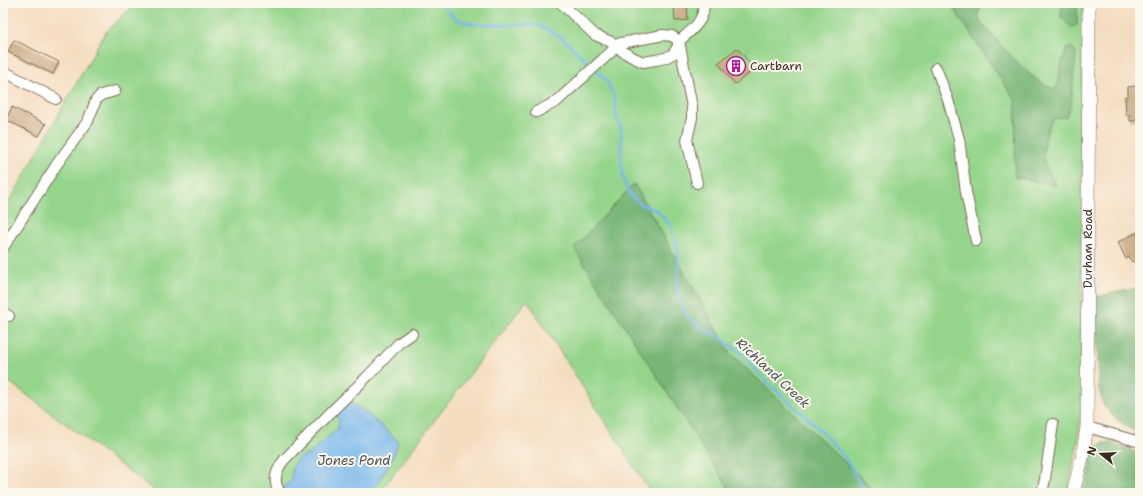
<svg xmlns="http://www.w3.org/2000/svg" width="1143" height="496" font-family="'Shantell Sans',sans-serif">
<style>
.green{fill:#95d58b;stroke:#688054}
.forest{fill:#78b677;stroke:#5a704a}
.water{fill:#77b6eb;stroke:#597084}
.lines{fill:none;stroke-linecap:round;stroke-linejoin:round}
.stream{stroke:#77b6eb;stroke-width:2.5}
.building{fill:#c6a57b}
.minor-casing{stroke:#7c6956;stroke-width:12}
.major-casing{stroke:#7c6956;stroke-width:14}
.minor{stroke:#fff;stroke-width:10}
.major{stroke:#fff;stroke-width:13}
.labels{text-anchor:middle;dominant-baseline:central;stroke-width:4;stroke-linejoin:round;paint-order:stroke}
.poi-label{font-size:12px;fill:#3b2a1e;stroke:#fbf7ec;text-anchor:start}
.street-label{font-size:12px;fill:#3b2a1e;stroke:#fbf7ec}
.water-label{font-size:13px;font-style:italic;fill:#4d545c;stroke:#fbf7ec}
</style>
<rect width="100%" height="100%" fill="#fbf7ec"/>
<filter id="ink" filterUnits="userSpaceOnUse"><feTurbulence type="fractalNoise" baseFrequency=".025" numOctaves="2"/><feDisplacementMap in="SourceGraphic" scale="8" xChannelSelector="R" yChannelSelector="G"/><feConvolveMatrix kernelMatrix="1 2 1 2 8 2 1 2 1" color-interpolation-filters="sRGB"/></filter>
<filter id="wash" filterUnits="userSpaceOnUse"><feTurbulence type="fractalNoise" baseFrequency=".012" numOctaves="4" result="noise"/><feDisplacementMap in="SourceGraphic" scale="16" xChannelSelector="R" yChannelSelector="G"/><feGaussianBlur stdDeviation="0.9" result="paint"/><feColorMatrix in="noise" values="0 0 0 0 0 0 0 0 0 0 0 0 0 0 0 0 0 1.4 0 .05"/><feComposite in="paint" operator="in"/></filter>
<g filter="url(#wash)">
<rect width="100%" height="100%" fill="#f4ddbf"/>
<g class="green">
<path d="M136 3H950L1016 101 1015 177 1056 185 1046 168 1042 154 1048 127 1054 118 1067 48 1064 55 1056 89C1034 86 996 39 980 22L978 13 984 3H1062L1061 17 1077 25V3H1083L1081 413 1078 442 1067 493H877L730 353 634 184 575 248 732 493H651L527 300 379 493H158L3 377V213L105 33Z"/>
<path d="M1094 448 1090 476 1084 493H1080L1091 450Z"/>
</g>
<g class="forest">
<path d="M950 3H984L978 13 980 22C996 39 1035 88 1056 89L1064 55 1068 48H1073L1076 52 1071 105 1066 117 1054 118C1048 126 1047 131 1045 141 1041 162 1045 167 1056 185L1015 177 1016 101Z"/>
<path d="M1062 3H1077V25L1071 27 1061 17Z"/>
<path d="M634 184 730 353 877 493H732L574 248Z"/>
<path d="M1140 287V433L1128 428 1113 416 1103 404 1099 389 1096 297Z"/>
<path d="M1103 443H1113L1140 454V493H1084L1090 476 1094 448Z"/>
</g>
<path class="water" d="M346 402C357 402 389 433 398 441 398 453 379 481 372 493H289L284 490 283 487 291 481C292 472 291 460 302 456 304 455 306 455 308 455L338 428 339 419 336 416 337 412Z"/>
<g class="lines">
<g class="stream">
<path d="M441 3 456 19 472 24 539 25 561 37 592 66"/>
<path d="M595 70 607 81 615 99 616 115 621 128V160L623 178 630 195 640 204 658 211 671 226 679 254 677 281 678 300 689 318 703 329 716 335 737 350 766 381 821 431 847 460 861 486 867 493"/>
</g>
</g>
<g id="blocks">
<g class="building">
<path d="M674 3H687L688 20 675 21Z"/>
<path d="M14 40 59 62 53 74 8 52Z"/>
<path d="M737 48 755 69 735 84 718 63Z"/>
<path d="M1138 86 1139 115H1137V120L1130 121V115H1126L1125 96H1128V87Z"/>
<path d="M12 107 46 124 39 136 6 120Z"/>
<path d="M1136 233 1140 241V258L1132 262 1129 257 1126 259 1118 242Z"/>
</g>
</g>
</g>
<g filter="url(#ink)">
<use href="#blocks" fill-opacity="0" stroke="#7c6956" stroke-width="1"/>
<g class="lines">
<g class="minor-casing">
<g id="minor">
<path d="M3 4 4 3"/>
<path d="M936 68 948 100 959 139 966 192 976 241"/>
<path d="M3 71 56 99"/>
<path d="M536 112 556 102 611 52 616 44 663 35 672 36 679 41 677 48 673 54 665 58 656 60 643 62 632 57 622 51 616 44 595 35 561 3"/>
<path d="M697 183 687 140 692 118V107L679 41C690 32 707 19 703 3"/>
<path d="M3 248 57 164 88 121 96 100 101 95 115 91"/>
<path d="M3 313 9 316"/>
<path d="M1087 427 1140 442"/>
<path d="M280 493C272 481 276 470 284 460L335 408 369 375 399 343 412 334"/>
<path d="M1042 493 1045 479 1053 424"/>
</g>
</g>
<g class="major-casing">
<g id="major">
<path id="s1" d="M1073 493 1082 458 1087 427 1089 3"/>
</g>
</g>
<use href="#minor" class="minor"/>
<use href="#major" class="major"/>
</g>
</g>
<defs>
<g id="building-ring" transform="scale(1)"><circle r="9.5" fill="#fbf7ec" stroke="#b5179e" stroke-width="1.5"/><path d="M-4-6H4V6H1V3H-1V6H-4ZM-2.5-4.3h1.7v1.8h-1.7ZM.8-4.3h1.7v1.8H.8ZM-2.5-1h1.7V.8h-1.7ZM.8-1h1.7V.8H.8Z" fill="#b5179e"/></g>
</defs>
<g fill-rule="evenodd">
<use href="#building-ring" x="736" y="66"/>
</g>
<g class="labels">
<g class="poi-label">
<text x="750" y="66">Cartbarn</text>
</g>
<g class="street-label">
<text stroke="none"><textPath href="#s1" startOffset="246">Durham Road</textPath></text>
</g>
<g class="water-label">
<text transform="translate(773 373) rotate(43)">Richland Creek</text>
<text x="354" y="460">Jones Pond</text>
</g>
</g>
<rect width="1143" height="496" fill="none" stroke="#fbf7ec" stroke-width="16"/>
<g transform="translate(1101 454) rotate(288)" stroke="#fbf7ec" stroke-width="3" paint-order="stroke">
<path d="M0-3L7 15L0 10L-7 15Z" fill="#3b2a1e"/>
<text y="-6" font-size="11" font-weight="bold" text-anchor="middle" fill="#3b2a1e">N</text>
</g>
</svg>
